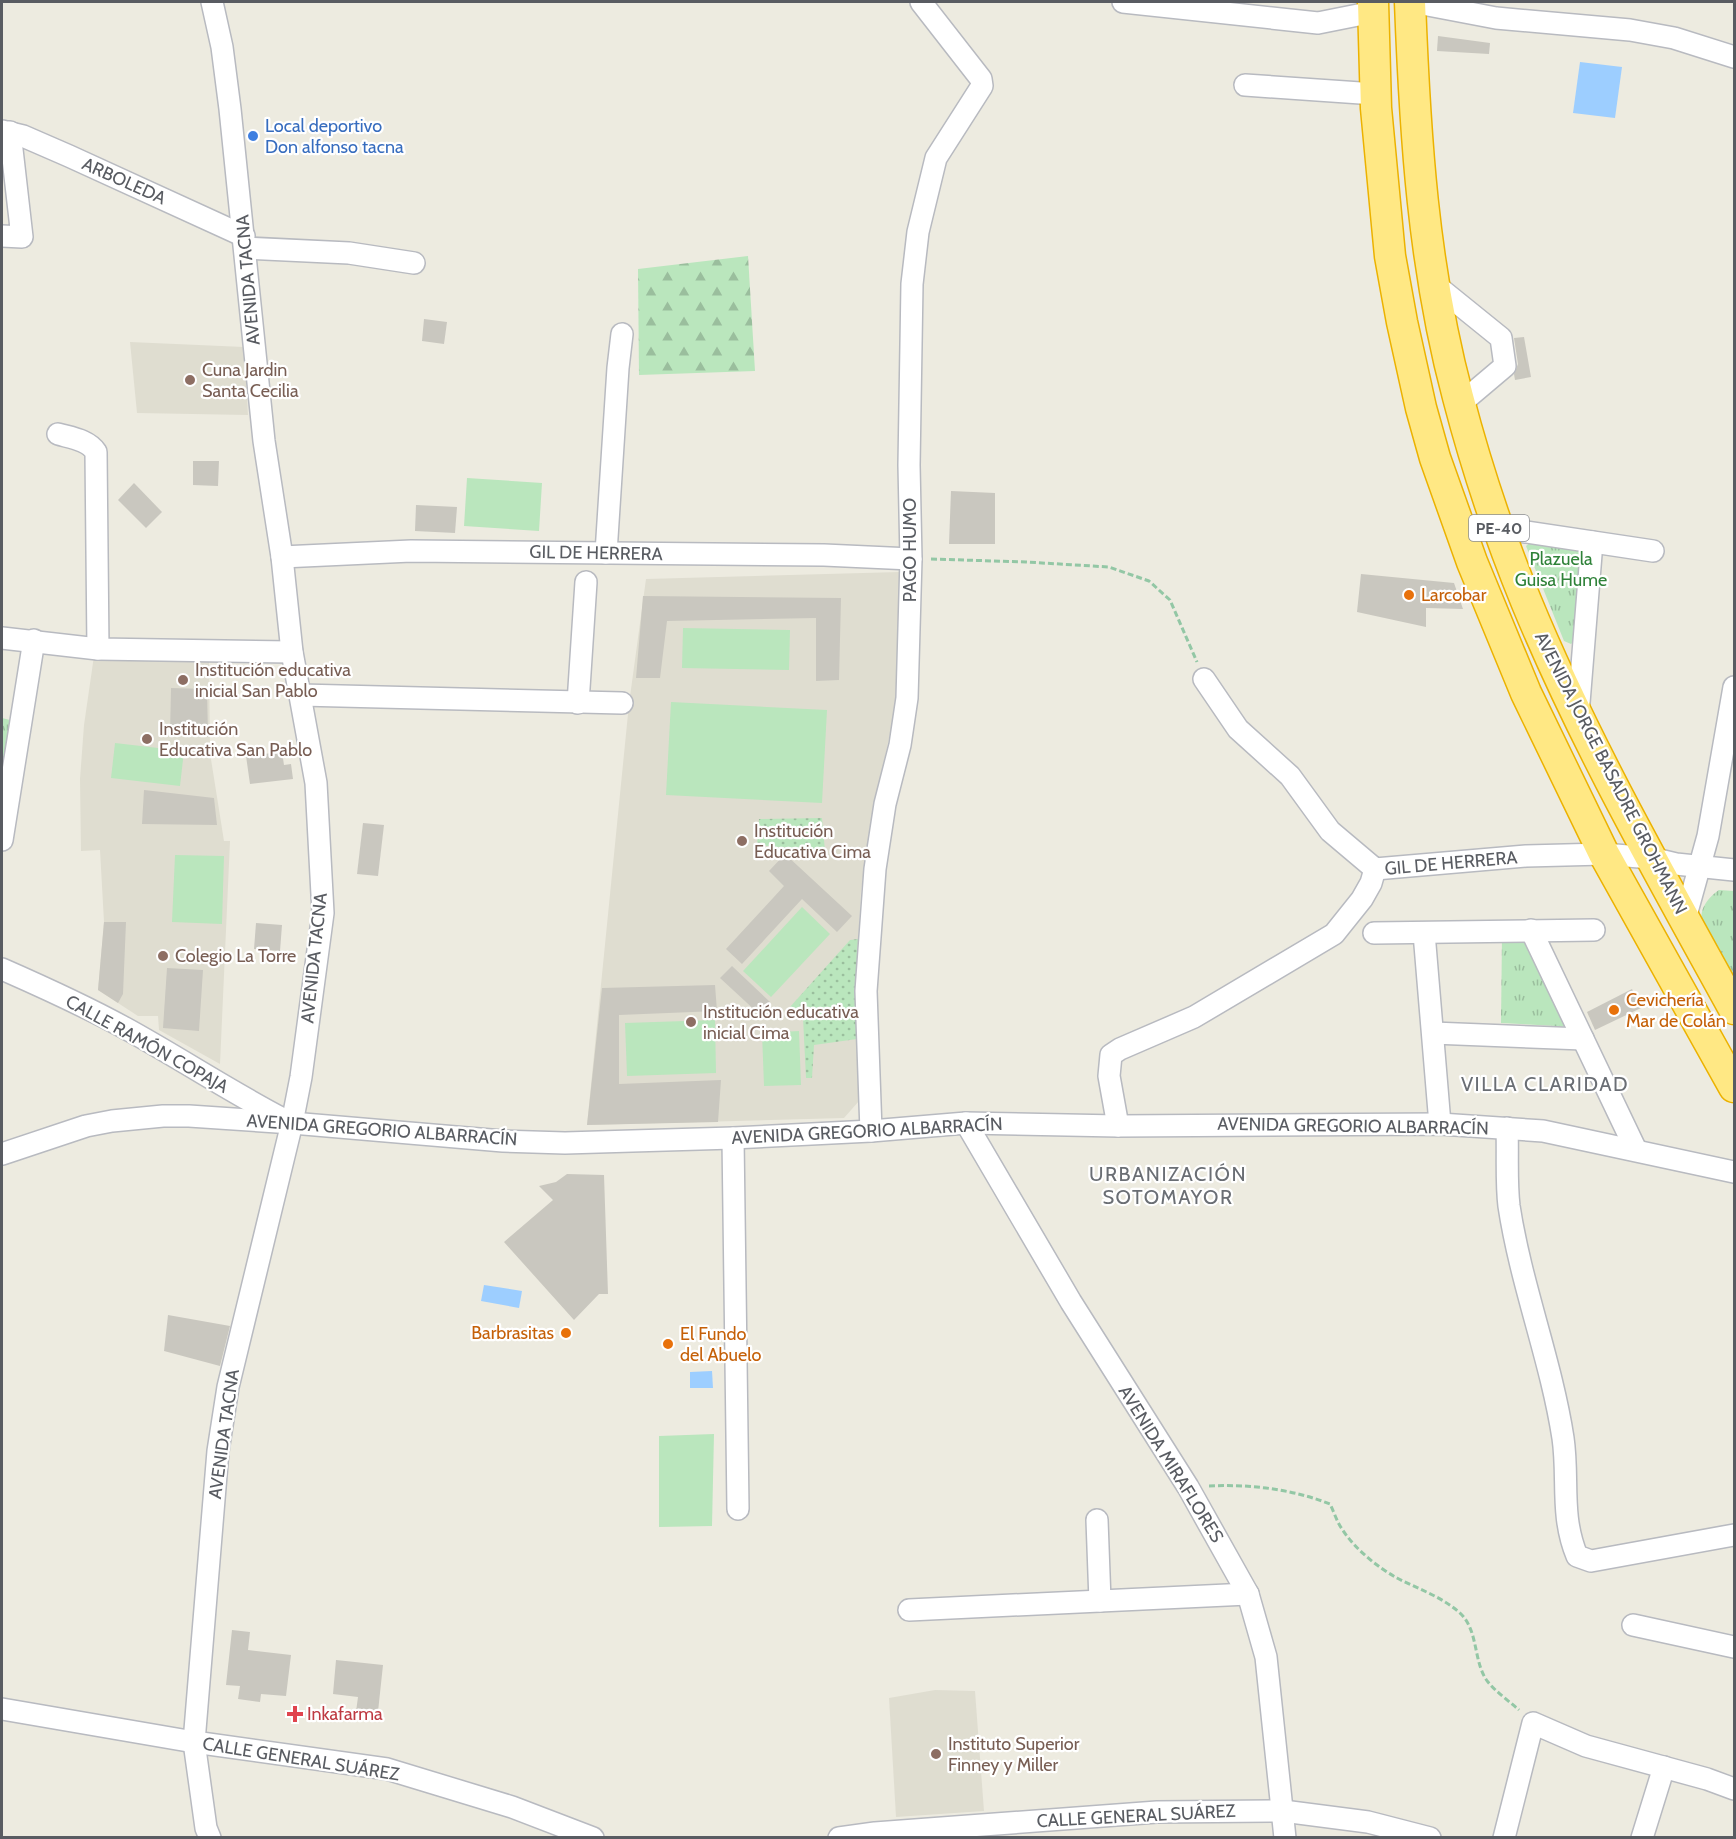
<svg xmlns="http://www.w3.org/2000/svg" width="1736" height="1839" font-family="Cabin,sans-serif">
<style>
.education{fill:#dfddd0}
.grass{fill:url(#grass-dots)}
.forest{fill:url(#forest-firs)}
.park{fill:url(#park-tufts)}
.pitch{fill:#bae6bd}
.water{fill:#9dceff}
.building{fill:#c9c7bf}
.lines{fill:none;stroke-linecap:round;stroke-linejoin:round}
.minor-casing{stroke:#b8bac0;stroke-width:24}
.highway-casing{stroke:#ecb200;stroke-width:33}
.path{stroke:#93c7a5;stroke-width:3;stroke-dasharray:6 3;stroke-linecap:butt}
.minor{stroke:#fff;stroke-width:21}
.highway{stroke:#ffe884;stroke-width:30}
.shop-dot{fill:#3f7fe0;stroke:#fff;stroke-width:2}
.education-dot{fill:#8d6e63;stroke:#fff;stroke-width:2}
.food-dot{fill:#e8710a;stroke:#fff;stroke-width:2}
.health-dot{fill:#e0444e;stroke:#fff;stroke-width:2}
.labels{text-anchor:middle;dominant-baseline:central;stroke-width:4.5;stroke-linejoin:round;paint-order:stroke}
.shield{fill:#fff;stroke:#8b8d91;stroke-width:1.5}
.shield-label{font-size:16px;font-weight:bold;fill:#595c62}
.shop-label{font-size:18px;fill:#366cbe;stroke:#fff;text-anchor:start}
.street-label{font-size:18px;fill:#595c62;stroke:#fff}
.education-label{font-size:18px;fill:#785e54;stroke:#fff;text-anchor:start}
.park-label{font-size:18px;fill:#2f8239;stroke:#fff}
.food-label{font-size:18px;fill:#c56008;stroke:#fff;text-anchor:start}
.health-label{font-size:18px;fill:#be3a42;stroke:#fff;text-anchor:start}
.neighbourhood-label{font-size:20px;letter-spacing:1.5px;fill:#6a6e74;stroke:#fff}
</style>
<defs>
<pattern id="grass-dots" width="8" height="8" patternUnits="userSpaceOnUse" patternTransform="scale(1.5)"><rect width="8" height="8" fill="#bae6bd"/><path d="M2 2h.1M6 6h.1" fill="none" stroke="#9abe9d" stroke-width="1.8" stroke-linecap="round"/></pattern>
<pattern id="forest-firs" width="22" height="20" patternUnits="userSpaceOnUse" patternTransform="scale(1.5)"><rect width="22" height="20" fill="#bae6bd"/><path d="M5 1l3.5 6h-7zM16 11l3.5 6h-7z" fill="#9abe9d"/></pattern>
<pattern id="park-tufts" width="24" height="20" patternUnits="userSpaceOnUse" patternTransform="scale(1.5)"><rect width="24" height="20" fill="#bae6bd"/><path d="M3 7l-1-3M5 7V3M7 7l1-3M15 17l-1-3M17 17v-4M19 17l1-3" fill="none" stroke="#9abe9d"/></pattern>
</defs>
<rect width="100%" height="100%" fill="#edebe0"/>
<g class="education">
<path d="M130 342 244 347 248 415 137 413Z"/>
<path d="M900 572 897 688 894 715 870 825 861 891 856 978 859 1101 844 1118 587 1125 629 704 646 579Z"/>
<path d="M94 656 209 658 210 753 224 841H230L220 1064 159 1030 158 1016H138L98 990 104 922 100 850 81 851 80 779 84 725Z"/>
<path d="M935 1690 975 1691 984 1811 896 1817 889 1698Z"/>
</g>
<g class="grass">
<path d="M822 818 825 851 757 845 759 819Z"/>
<path d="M858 939 856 978 857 1039 814 1045 812 1078H806L803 1018 790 1007 850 940Z"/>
</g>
<path class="forest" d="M748 256 755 371 639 375 638 269Z"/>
<g class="park">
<path d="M1531 542 1581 548 1578 638 1571 644 1564 641 1526 546Z"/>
<path d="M2 718 14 721 2 793Z"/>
<path d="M1719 890 1734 891V982C1728 970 1704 932 1702 922 1699 908 1709 897 1719 890Z"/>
<path d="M1502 935H1528L1574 1027 1501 1023Z"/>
</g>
<g class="pitch">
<path d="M467 478 542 483 539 531 464 526Z"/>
<path d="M683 628 790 630 789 670 682 668Z"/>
<path d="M671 702 827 710 822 803 666 795Z"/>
<path d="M115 743 184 751 180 786 111 778Z"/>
<path d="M175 855 224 856 222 924 172 922Z"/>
<path d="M802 907 830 934 771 997 743 971Z"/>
<path d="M715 1020 716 1073 627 1076 625 1023Z"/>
<path d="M799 1031 801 1085 764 1086 762 1033Z"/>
<path d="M714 1434 712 1526 659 1527V1436Z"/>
</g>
<g class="water">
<path d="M1580 62 1622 67 1615 118 1573 113Z"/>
<path d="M484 1285 522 1291 519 1308 481 1301Z"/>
<path d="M712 1371 713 1388H690V1372Z"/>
</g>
<g class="building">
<path d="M1438 36 1490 43 1489 54 1437 51Z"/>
<path d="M424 319 447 322 444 344 422 341Z"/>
<path d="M1524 337 1531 377 1515 380 1514 374 1518 364 1514 338Z"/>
<path d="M193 461H219L218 486 193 485Z"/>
<path d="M134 483 162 512 146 528 118 500Z"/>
<path d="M951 491 995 493V544H949Z"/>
<path d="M416 505 457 507 455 533 415 531Z"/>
<path d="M1361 574 1454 583 1463 609 1426 608V627L1357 612Z"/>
<path d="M643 596 841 598 839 680 816 681V618L667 621 660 678H636Z"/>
<path d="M171 688 207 689 208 737 170 735Z"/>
<path d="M282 752 284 765 291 764 293 779 250 784 246 756Z"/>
<path d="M144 790 214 798 217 825 142 824Z"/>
<path d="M363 823 384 825 378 876 357 874Z"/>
<path d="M785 854 852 916 837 932 802 899 742 964 726 949 784 886 769 871Z"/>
<path d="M104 922H126L123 994 118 1003 98 990Z"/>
<path d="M256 923 282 925 280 951 254 949Z"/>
<path d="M732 966 770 1002 759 1014 720 978Z"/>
<path d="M167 968 203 970 199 1031 163 1028Z"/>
<path d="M715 985 717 1011 619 1015V1084L721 1080 718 1122 587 1125 602 988Z"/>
<path d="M1632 989 1641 1008 1595 1030 1587 1012Z"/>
<path d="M567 1174 604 1175 608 1294H599L574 1320 504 1242 553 1200 539 1186 556 1182Z"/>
<path d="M168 1315 230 1326 220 1366 164 1351Z"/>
<path d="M232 1630 250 1632 248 1650 291 1655 286 1696 261 1694 260 1702 238 1699 240 1686 226 1685Z"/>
<path d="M336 1660 383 1665 377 1721 355 1719 358 1697 333 1694Z"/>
</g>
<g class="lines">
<g class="minor-casing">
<g id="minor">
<path d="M1123 2 1318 23 1373 12"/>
<path d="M1412 2 1496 18 1630 30 1674 38 1734 57"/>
<path d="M1245 85 1375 94"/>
<path d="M2 131 23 136 69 156 244 236"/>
<path d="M2 236 22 237 10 132"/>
<path d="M246 248 349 253 414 263"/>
<path d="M1433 283 1501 338 1505 366 1460 404"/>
<path d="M58 434C72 438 88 440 96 452L98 649"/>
<path d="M1499 528 1653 551"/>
<path d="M606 553 618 368 622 334"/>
<path d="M282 557 411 551 824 555 911 559"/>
<path d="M2 638 98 649 292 652"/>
<path d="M1204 679 1238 729 1290 776 1330 831 1375 869 1526 856 1604 854 1651 858 1676 864 1734 870"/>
<path d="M301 695 622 703"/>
<path d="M578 703 586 582"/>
<path d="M1578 715 1592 542"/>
<path d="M2 840 34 640"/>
<path d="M1685 919 1708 836 1734 687"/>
<path d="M1531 930 1636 1150"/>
<path d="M1374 933 1594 930"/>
<path d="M1424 933 1440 1124"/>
<path d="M2 969C43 987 85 1006 125 1028 178 1057 229 1091 283 1119"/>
<path d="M1433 1033 1583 1039"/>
<path d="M966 1123 1071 1302 1188 1487 1248 1594 1266 1657 1285 1838"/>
<path d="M1118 1126 1109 1076 1111 1055 1120 1049 1194 1017 1334 934 1362 899 1371 883 1375 869"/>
<path d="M1507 1128C1508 1154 1506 1181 1509 1206 1521 1285 1551 1360 1563 1438 1569 1479 1560 1515 1577 1556L1591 1561 1734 1535"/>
<path d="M871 1131 866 991 875 869 885 804 900 745 907 698 911 559 909 465 912 284 918 232 936 158 982 86 981 79 921 2"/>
<path d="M733 1138 738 1509"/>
<path d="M2 1154 86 1126 112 1121 163 1116H189L292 1123 503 1141 565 1143 733 1138 871 1131 966 1123 1118 1126 1440 1124 1543 1131 1734 1172"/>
<path d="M1097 1520 1100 1601"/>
<path d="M909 1610 1248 1594"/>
<path d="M1633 1625 1734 1647"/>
<path d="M2 1709 194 1742 387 1769 512 1807 593 1838"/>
<path d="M210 1838 206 1828 194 1742 218 1451 228 1387 292 1123 301 1077 323 913 316 783 292 652 282 557 264 441 230 109 222 47 212 2"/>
<path d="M839 1838 875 1833 1157 1812 1283 1811 1368 1822 1430 1838"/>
<path d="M1504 1838 1533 1723 1586 1746 1707 1779 1734 1789"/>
<path d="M1642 1838 1664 1767"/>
</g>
</g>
<g class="highway-casing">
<g id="highway">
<path d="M1373 2 1376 108 1390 256 1402 322 1421 408 1435 458 1472 562 1526 693 1604 854 1734 1087"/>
<path d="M1410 2C1415 135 1423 267 1458 397 1476 466 1499 535 1526 601 1584 742 1661 876 1734 1009"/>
</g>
</g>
<g class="path">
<path d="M931 559 1026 562 1109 567 1149 581 1170 600 1197 662"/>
<path d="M1209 1486C1250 1484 1292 1489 1330 1504 1334 1512 1337 1522 1342 1529 1354 1548 1377 1567 1397 1578 1418 1589 1443 1597 1461 1614 1479 1632 1473 1663 1488 1682 1496 1692 1509 1701 1519 1710"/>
</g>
<use href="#minor" class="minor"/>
<use href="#highway" class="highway"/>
</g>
<circle class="shop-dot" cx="253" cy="136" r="6"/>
<g class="education-dot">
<circle cx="190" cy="380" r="6"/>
<circle cx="183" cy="680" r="6"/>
<circle cx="147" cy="739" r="6"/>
<circle cx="742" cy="841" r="6"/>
<circle cx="163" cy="956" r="6"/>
<circle cx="691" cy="1022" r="6"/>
<circle cx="936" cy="1754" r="6"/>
</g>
<g class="food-dot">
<circle cx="1409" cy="595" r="6"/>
<circle cx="1614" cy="1010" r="6"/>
<circle cx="566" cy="1333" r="6"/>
<circle cx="668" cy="1344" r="6"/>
</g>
<path class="health-dot" d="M292 1705h6v6h6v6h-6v6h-6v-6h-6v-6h6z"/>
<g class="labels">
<rect class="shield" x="1469" y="515" width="60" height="26" rx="4.5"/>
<g class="shield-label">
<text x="1499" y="528">PE-40</text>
</g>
<g class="shop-label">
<text x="265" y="126">Local deportivo<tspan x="265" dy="21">Don alfonso tacna</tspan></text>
</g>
<g class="street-label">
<text transform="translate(124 181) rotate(24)">ARBOLEDA</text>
<text transform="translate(248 280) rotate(-95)">AVENIDA TACNA</text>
<text transform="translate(910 550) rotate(-90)">PAGO HUMO</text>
<text transform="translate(596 553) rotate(1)">GIL DE HERRERA</text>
<text transform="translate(1611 773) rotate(63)">AVENIDA JORGE BASADRE GROHMANN</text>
<text transform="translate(1451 863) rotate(-5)">GIL DE HERRERA</text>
<text transform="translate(314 958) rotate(-84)">AVENIDA TACNA</text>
<text transform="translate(147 1044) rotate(29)">CALLE RAMÓN COPAJA</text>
<text transform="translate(1353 1126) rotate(1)">AVENIDA GREGORIO ALBARRACÍN</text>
<text transform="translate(382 1130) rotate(4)">AVENIDA GREGORIO ALBARRACÍN</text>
<text transform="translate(867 1131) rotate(-3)">AVENIDA GREGORIO ALBARRACÍN</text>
<text transform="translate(224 1434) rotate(-82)">AVENIDA TACNA</text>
<text transform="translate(1171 1464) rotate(58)">AVENIDA MIRAFLORES</text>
<text transform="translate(301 1759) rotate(9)">CALLE GENERAL SUÁREZ</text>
<text transform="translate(1136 1816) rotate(-3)">CALLE GENERAL SUÁREZ</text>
</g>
<g class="education-label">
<text x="202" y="370">Cuna Jardin<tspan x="202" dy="21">Santa Cecilia</tspan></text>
<text x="195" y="670">Institución educativa<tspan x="195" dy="21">inicial San Pablo</tspan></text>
<text x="159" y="729">Institución<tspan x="159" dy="21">Educativa San Pablo</tspan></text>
<text x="754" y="831">Institución<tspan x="754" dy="21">Educativa Cima</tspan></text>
<text x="175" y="956">Colegio La Torre</text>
<text x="703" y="1012">Institución educativa<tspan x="703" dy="21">inicial Cima</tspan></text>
<text x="948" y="1744">Instituto Superior<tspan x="948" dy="21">Finney y Miller</tspan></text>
</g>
<g class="park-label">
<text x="1561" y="559">Plazuela<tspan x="1561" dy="21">Guisa Hume</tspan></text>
</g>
<g class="food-label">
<text x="1421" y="595">Larcobar</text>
<text x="1626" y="1000">Cevichería<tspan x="1626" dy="21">Mar de Colán</tspan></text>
<text x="554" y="1333" text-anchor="end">Barbrasitas</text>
<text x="680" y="1334">El Fundo<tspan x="680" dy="21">del Abuelo</tspan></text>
</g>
<g class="health-label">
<text x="307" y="1714">Inkafarma</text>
</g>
<g class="neighbourhood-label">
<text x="1545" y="1084">VILLA CLARIDAD</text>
<text x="1168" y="1174">URBANIZACIÓN<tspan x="1168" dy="23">SOTOMAYOR</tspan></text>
</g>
</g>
<rect width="1736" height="1839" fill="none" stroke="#595c62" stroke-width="6"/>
</svg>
